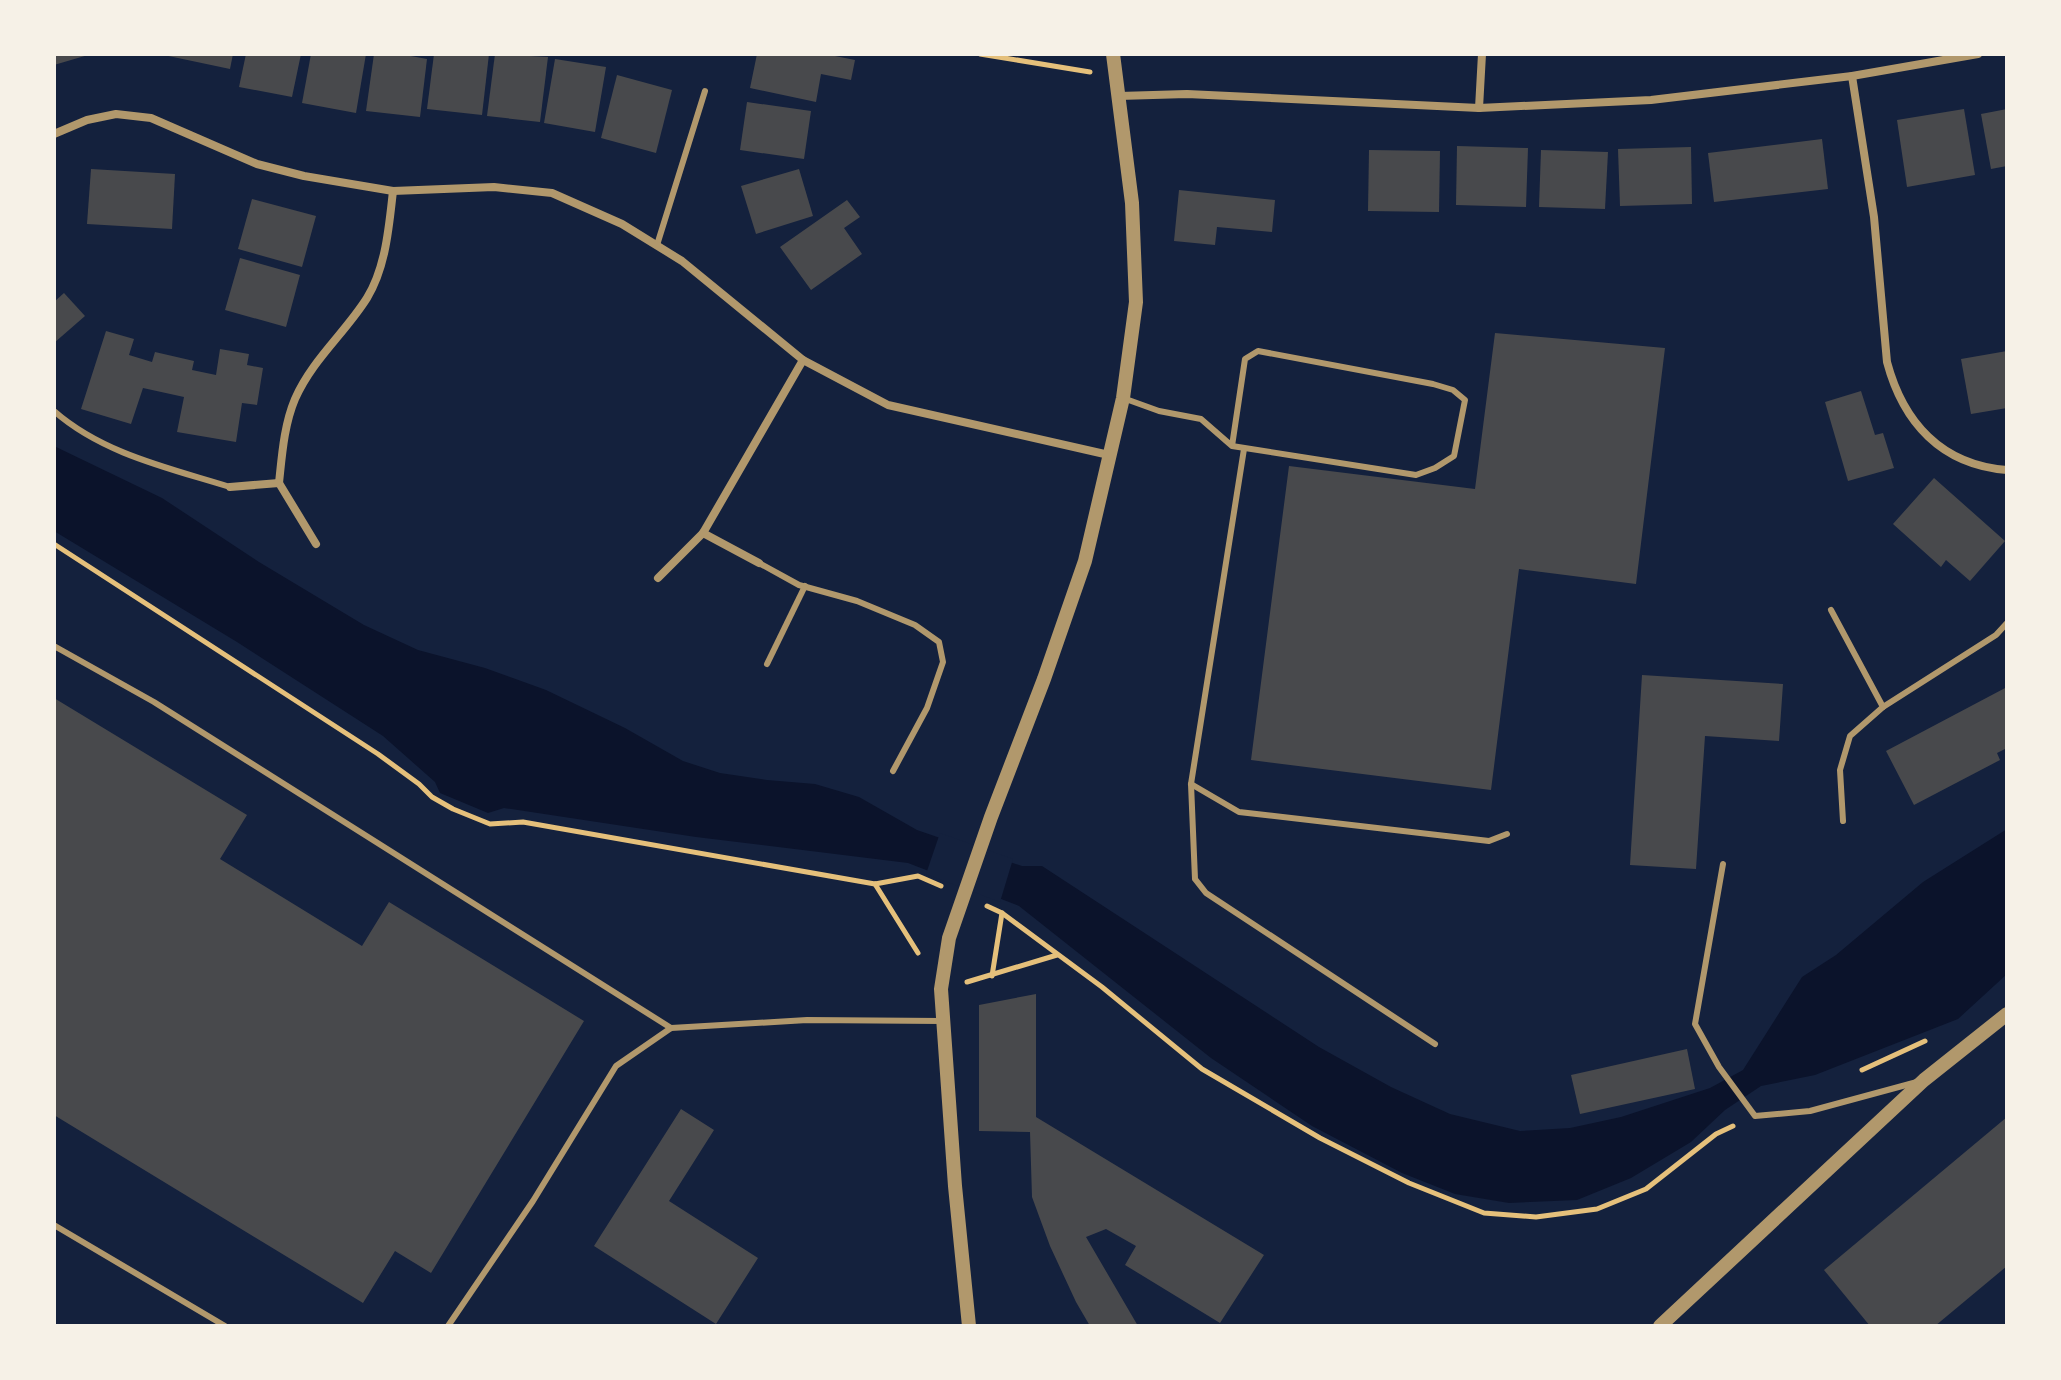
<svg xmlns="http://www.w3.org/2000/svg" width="2061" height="1380" font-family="'Archivo Narrow',sans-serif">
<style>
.water{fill:#0b132b}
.pier{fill:#14213d}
.building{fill:#48494c}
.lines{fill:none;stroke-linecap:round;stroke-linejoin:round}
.path{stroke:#e5c07b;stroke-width:5}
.service{stroke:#b1986c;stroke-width:6}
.minor{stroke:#b1986c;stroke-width:8}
.tertiary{stroke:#b1986c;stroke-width:14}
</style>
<rect width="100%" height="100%" fill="#14213d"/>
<path class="water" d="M54 446 162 498 259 562 364 625 418 650 485 668 546 690 625 728 683 761 720 773 767 780 815 784 859 797 917 830 1022 866H1042L1319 1047 1391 1087 1450 1114 1520 1131 1570 1128 1621 1117 1710 1088 1743 1070 1802 977 1836 955 1923 882 2007 829V974L1958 1019 1815 1075 1761 1086 1725 1110 1691 1142 1631 1178 1577 1200 1509 1203 1455 1194 1402 1173 1312 1126 1211 1058 1019 906 908 863 696 837 504 808 488 813 440 793 435 782 383 736 237 642 54 531Z"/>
<path class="pier" d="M940 833 1013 859 1000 902 926 874Z"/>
<g class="building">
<path d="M54 54H88V55L54 65Z"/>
<path d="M159 54H233L230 69Z"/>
<path d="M246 54H301L292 97 239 87Z"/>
<path d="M311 54H366L356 113 302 103Z"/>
<path d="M374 54H400L427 59 420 117 366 111Z"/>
<path d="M434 54H489L482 115 427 109Z"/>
<path d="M495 54 548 57 540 122 487 116Z"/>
<path d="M757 54H825L855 60 851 80 821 74 816 102 750 88Z"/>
<path d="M555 59 606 67 595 132 544 123Z"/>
<path d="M617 75 672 90 656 153 601 138Z"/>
<path d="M747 102 811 111 804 159 740 150Z"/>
<path d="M1964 109 1975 175 1907 187 1897 120Z"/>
<path d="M2007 109V166L1991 169 1981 114Z"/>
<path d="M1822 139 1828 189 1714 202 1708 153Z"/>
<path d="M1457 146 1528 148 1526 207 1456 205Z"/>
<path d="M1691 147 1692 204 1620 206 1618 149Z"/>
<path d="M1369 150 1440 151 1439 212 1368 211Z"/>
<path d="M1541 150 1608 152 1605 209 1539 207Z"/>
<path d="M91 169 175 174 172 229 87 224Z"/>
<path d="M799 169 813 216 756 234 741 186Z"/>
<path d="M1179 190 1275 200 1272 232 1217 227 1215 245 1174 241Z"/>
<path d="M252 199 316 216 302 267 238 249Z"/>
<path d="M847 200 860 217 844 228 862 254 811 290 780 247Z"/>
<path d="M240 258 300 275 286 327 225 310Z"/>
<path d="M64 293 85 316 54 343V302Z"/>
<path d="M106 331 134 339 129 355 152 362 155 352 194 361 192 370 216 375 220 349 249 354 247 365 263 368 257 405 242 403 236 442 177 432 184 397 143 388 131 424 81 409Z"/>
<path d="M1495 333 1665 348 1636 584 1519 569 1491 790 1251 760 1289 466 1475 489Z"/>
<path d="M2007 351V408L1971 414 1961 359Z"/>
<path d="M1861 391 1875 435 1883 433 1894 468 1848 481 1825 402Z"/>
<path d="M1934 478 2005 541 1970 581 1946 560 1941 567 1893 524Z"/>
<path d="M1642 675 1783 684 1779 741 1705 736 1696 869 1630 865Z"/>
<path d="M2007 687V748L1997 753 2000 760 1914 805 1886 751Z"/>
<path d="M54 698 247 815 220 859 362 946 389 902 584 1021 431 1273 395 1251 363 1303 54 1115Z"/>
<path d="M1036 994V1117L1264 1255 1220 1323 1125 1265 1136 1246 1106 1229 1086 1237 1138 1326H1090L1076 1302 1050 1246 1032 1197 1030 1132 979 1131V1005Z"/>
<path d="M1687 1049 1695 1089 1580 1114 1571 1075Z"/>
<path d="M681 1109 714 1130 669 1201 758 1258 716 1324 594 1246Z"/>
<path d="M2007 1117V1266L1935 1326H1870L1824 1270Z"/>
</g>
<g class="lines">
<g class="path">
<path d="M980 54 1090 72"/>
<path d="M54 544 378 754 419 784 432 797 453 809 490 824 523 822 875 884 918 876 941 886"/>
<path d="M875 884 918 953"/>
<path d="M987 906 1002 913 1102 987 1202 1069 1320 1138 1409 1183 1484 1213 1536 1217 1597 1209 1646 1189 1716 1134 1733 1126"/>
<path d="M992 976 1002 913"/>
<path d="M967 982 1057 955"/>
<path d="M1862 1070 1925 1041"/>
</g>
<g class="service">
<path d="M657 245 705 91"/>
<path d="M1123 398 1159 411 1201 419 1232 446 1416 475 1435 468 1454 456 1465 400 1453 390 1433 384 1258 351 1245 359 1232 446"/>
<path d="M54 411C103 454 169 468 230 487"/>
<path d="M1244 449 1191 784 1195 879 1206 893 1435 1044"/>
<path d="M759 563 799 585 857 601 915 625 939 642 943 662 927 708 893 771"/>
<path d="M1831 610 1883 707"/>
<path d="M54 646 154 702 671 1028"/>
<path d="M767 664 805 586"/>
<path d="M1191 784 1239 812 1489 841 1507 834"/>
<path d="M1843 821 1840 770 1850 736 1883 707 1996 635 2007 623"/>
<path d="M1723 864 1695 1024 1719 1067 1755 1116 1810 1111 1917 1082"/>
<path d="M54 1225 225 1326"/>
<path d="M448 1326 533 1201 616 1066 671 1028 807 1020 942 1021"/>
</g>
<g class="minor">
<path d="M1852 76 1874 217 1887 362C1903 422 1941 465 2007 470"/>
<path d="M1119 96 1187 94 1479 108 1651 100 1852 76 1978 54"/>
<path d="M1479 108 1482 54"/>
<path d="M54 134 87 120 116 114 151 118 257 164 304 176 393 191 494 187 552 193 622 224 682 261 803 360 888 405 1109 455"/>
<path d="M279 483C282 455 284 425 295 399 312 360 345 333 367 298 386 267 389 226 393 191"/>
<path d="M230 487 279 483 316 544"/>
<path d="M703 533 759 563"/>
<path d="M658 578 703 533 803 360"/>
</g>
<g class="tertiary">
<path d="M969 1326 955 1186 941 989 949 938 991 817 1044 679 1085 561 1123 398 1136 302 1132 203 1113 54"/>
<path d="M1660 1326 1924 1080 2007 1014"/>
</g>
</g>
<rect width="2061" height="1380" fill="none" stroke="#f6f1e7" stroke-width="112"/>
</svg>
